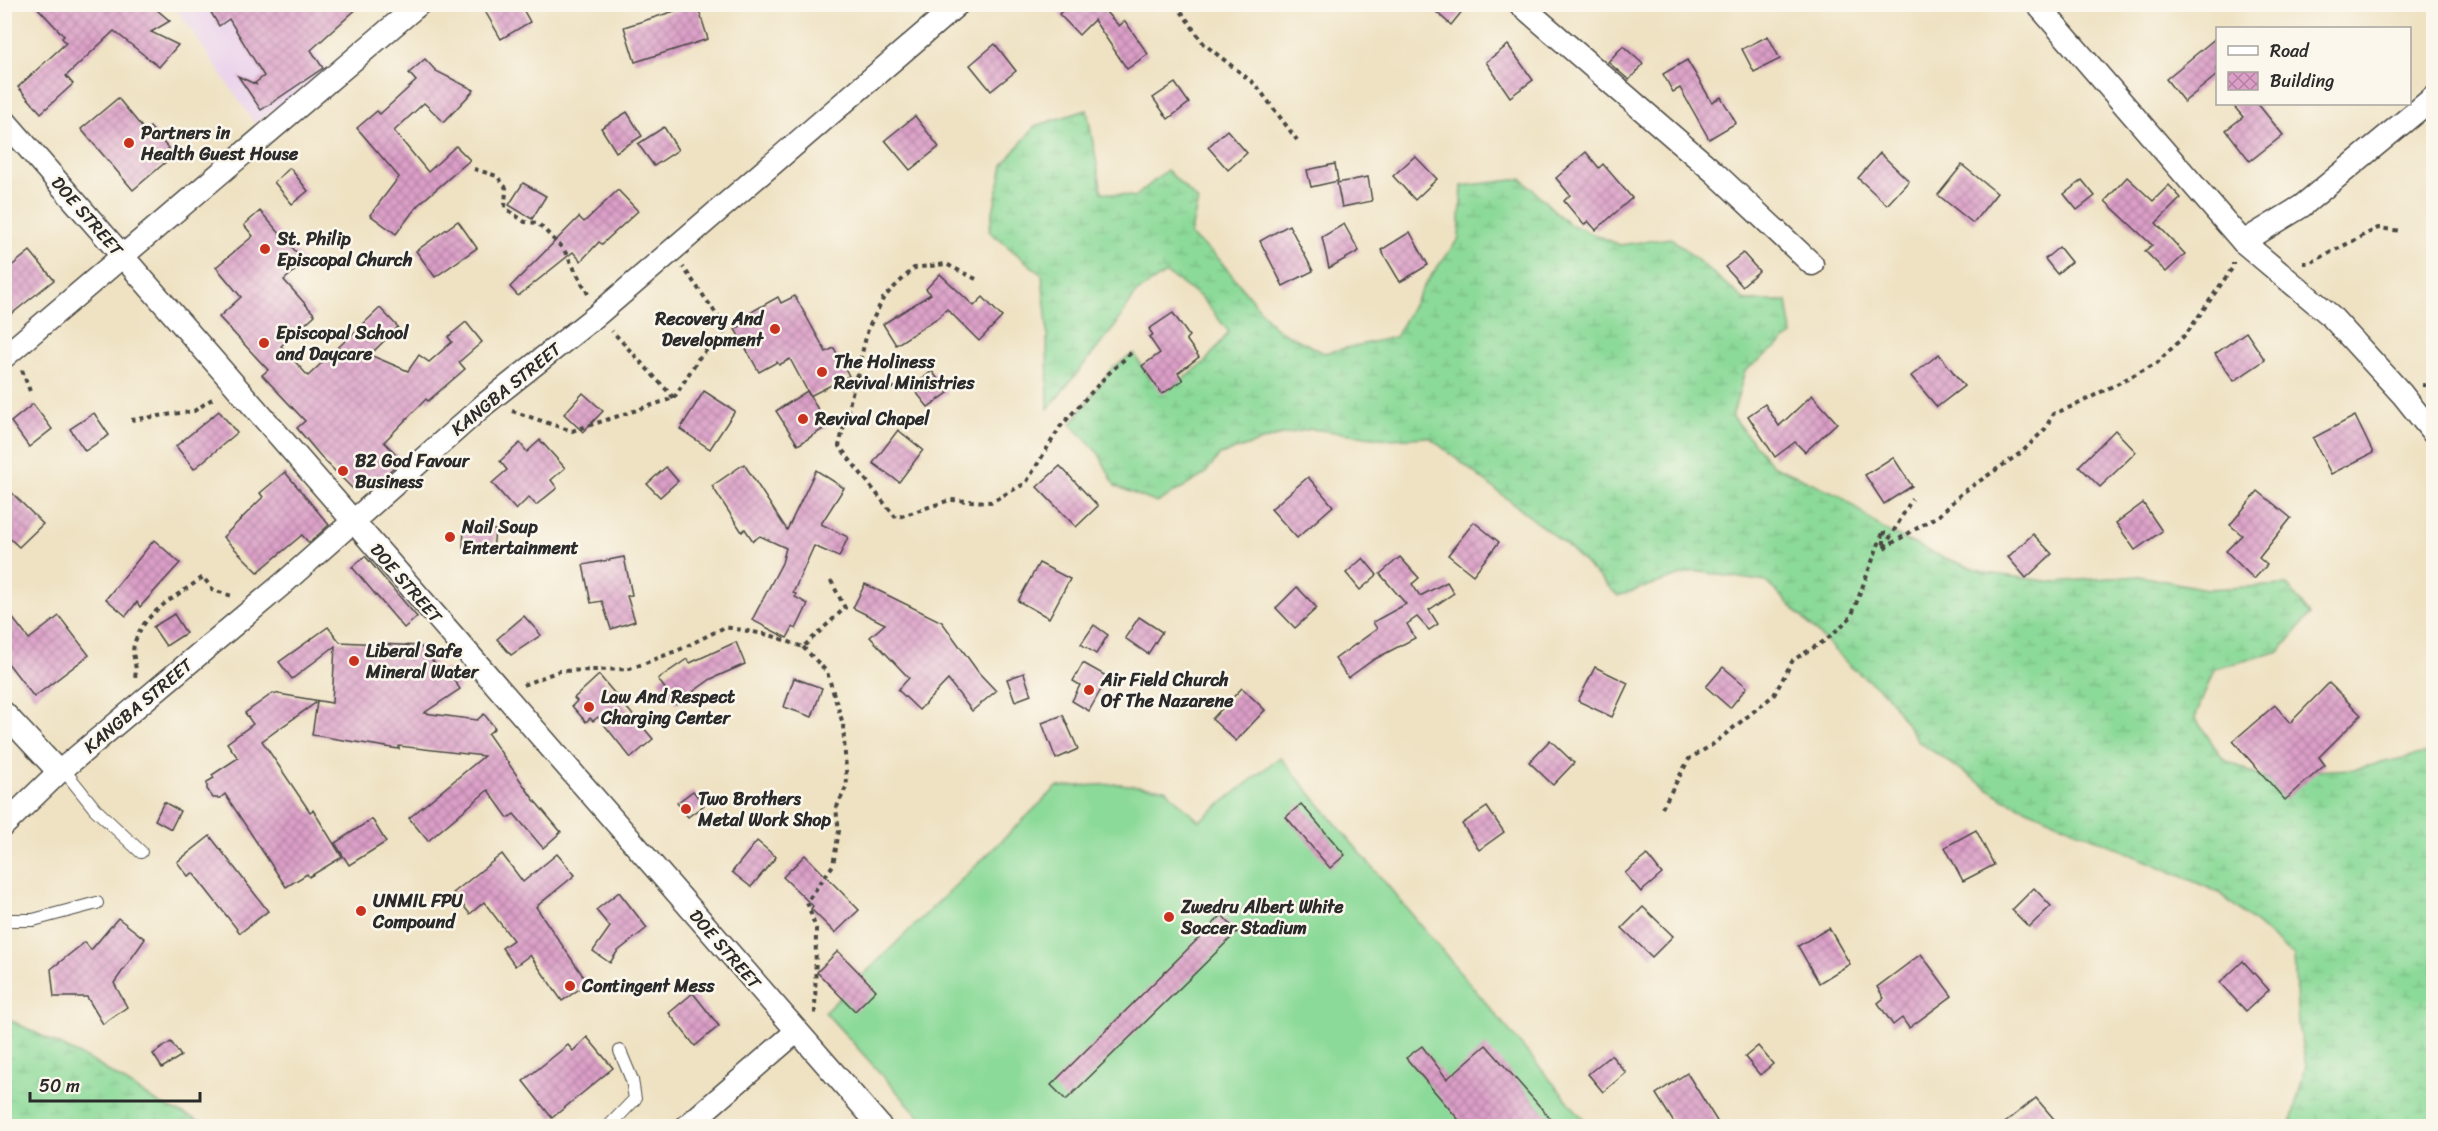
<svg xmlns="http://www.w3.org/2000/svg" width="2438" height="1131" font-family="Sriracha,sans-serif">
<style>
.built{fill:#ead1ec}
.grass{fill:#8cda99;stroke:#5c8262;stroke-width:1.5}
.wetland{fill:url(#wetland-marsh);stroke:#5c8262;stroke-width:1.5}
.building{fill:url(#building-cross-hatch)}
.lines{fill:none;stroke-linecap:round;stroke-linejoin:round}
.lane-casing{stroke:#484642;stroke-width:14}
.street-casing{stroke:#484642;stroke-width:25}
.path{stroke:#484642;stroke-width:4;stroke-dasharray:4.5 4.5;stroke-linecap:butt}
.lane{stroke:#fff;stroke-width:12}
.street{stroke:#fff;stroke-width:22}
.poi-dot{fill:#c8321e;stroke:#fbf7ec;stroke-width:2}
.labels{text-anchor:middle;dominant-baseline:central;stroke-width:5;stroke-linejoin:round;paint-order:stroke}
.poi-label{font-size:18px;font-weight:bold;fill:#2b2b2b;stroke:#fbf7ec;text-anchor:start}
.street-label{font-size:18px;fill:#2b2b2b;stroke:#fbf7ec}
</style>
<defs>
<pattern id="wetland-marsh" width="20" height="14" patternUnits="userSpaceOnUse" patternTransform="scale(1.5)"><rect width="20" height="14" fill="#8cda99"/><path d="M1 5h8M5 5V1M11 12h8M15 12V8" fill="none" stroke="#79bb84"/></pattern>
<pattern id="building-cross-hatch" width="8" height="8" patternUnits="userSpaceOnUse" patternTransform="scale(1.5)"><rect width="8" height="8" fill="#dc9fc8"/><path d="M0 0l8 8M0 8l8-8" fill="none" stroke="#b382a3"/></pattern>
</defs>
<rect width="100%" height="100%" fill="#fbf7ec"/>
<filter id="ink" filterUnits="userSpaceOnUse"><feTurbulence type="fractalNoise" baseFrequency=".0167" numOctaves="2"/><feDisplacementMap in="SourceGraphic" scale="12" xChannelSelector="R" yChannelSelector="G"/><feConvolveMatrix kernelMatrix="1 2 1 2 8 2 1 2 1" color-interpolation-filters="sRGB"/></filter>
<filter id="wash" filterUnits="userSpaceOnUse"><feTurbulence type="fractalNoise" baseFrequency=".008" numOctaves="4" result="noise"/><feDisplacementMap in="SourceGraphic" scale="24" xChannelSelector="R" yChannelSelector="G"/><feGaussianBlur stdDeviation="1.35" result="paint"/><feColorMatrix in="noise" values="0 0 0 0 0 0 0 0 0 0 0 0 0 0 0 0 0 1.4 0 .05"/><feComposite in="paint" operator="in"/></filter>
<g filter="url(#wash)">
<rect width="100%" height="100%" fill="#efe2c3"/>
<path class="built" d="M174 5H285L328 68 255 124Z"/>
<path class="grass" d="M1280 757 1589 1126H928L825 1012 1057 787 1120 784 1165 789 1199 821Z"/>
<g class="wetland">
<path d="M1087 110 1102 192 1135 197 1167 170 1198 201 1190 235 1218 258 1275 328 1324 353 1395 337 1425 284 1459 238 1462 186 1522 179 1567 223 1620 245 1671 238 1746 301H1787L1792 335 1745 371 1732 417 1772 465 1839 495 1884 530 1942 557 1986 573 2053 582 2139 576 2207 589 2287 585 2310 615 2280 651 2214 669 2195 718 2223 759 2269 781 2313 771 2355 769 2425 753 2433 763V1126H2290L2306 1065 2298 1024 2294 956 2218 892 2004 799 1919 742 1886 694 1851 667 1767 582 1694 571 1618 596 1567 546 1429 437 1389 439 1311 429 1277 436 1220 455 1204 475 1157 503 1115 486 1099 454 1071 424 1112 368 1134 353 1148 377 1170 389 1205 362 1229 332 1202 298 1166 273 1136 293 1116 325 1048 409 1047 325 1042 275 989 231 1003 165 1035 126Z"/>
<path d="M4 1017 95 1063 160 1104 212 1126H5Z"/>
</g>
<g id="blocks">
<g class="building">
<path d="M34 4H150L170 21 151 32 178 45 159 67 114 31 66 76 73 84 41 113 18 87 66 43 62 38 64 36Z"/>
<path d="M206 4H362L311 50 323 68 261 110 238 76 257 85 255 83 264 76 229 19 219 26Z"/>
<path d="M496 4H520L530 22 501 39 485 11Z"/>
<path d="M697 4 708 39 635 62 624 27Z"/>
<path d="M1069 4H1110L1104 10 1119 26 1125 21 1148 54 1127 69 1094 20 1079 35 1059 14Z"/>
<path d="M1427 4H1468L1451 25Z"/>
<path d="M1768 36 1780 59 1754 72 1742 49Z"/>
<path d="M2217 37V75L2184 102 2166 79Z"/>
<path d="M995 44 1016 71 991 91 970 65Z"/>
<path d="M1508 45 1533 80 1510 97 1486 62Z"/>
<path d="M1623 46 1643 64 1629 80 1608 62Z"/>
<path d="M425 59 436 71 474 90 444 122 424 103 394 131 428 172 456 146 470 160 418 205 396 234 370 215 399 177 357 128 377 111 380 114 416 81 409 73Z"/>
<path d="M1687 60 1712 102 1721 97 1736 123 1709 139 1680 88 1673 92 1663 74Z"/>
<path d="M1175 83 1189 103 1168 119 1153 98Z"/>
<path d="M118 98 145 131 150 127 174 155 133 190 81 129Z"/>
<path d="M2232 104H2258L2283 135 2250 161 2226 130 2243 117Z"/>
<path d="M627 112 642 136 616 152 601 128Z"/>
<path d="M915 116 939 147 910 170 885 140Z"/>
<path d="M664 127 678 150 654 166 638 144Z"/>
<path d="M1227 130 1247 153 1228 170 1208 147Z"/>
<path d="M1586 152 1599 168 1603 164 1632 198 1596 230 1588 221 1584 225 1564 201 1570 195 1556 178Z"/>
<path d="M1880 153 1909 181 1887 205 1858 178Z"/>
<path d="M1415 156 1437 179 1415 200 1393 176Z"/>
<path d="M1335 164 1338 181 1311 187 1307 170Z"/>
<path d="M1962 165 1997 193 1973 223 1938 195Z"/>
<path d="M290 168 308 191 292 204 274 182Z"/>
<path d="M1368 177 1372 201 1342 207 1337 183Z"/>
<path d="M2127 177 2153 201 2169 185 2181 198 2156 223 2185 254 2166 272 2145 251 2152 245 2105 201Z"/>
<path d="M2082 180 2095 196 2077 210 2064 194Z"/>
<path d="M523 183 546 196 532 219 509 205Z"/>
<path d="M618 190 638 211 602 244 599 242 581 261 573 252 518 296 510 287 579 217 584 222Z"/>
<path d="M260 211 305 262 284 280 315 315 281 346 308 376 380 308 398 327 370 355 408 371 419 355 429 362 452 342 448 337 466 322 482 342 459 362 465 369 428 401 426 399 384 442 402 460 369 489 361 481 353 489 323 459 297 428 305 421 262 375 268 370 219 317 241 297 216 267 253 236 244 225Z"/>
<path d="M458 221 477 248 435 277 416 251Z"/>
<path d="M1344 224 1359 251 1329 268 1322 237Z"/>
<path d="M1289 225 1313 271 1283 286 1260 241Z"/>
<path d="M1410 232 1428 265 1400 282 1381 250Z"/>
<path d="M2059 247 2071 262 2057 274 2045 259Z"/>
<path d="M30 251 54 280 4 320V272Z"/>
<path d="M1743 253 1759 271 1742 286 1725 267Z"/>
<path d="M940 274 974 306 983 297 1002 317 979 341 947 309 939 317 896 345 883 324 931 294 926 289Z"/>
<path d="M795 296 826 352 834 348 849 376 810 396 790 359 779 365 777 362 759 372 735 329 750 321 746 315 778 297 781 303Z"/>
<path d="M1173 313 1189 336 1186 339 1199 357 1178 373 1183 380 1162 394 1142 366 1160 353 1149 337 1153 335 1149 329Z"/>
<path d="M2246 332 2265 360 2234 381 2215 354Z"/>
<path d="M1939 354 1964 386 1937 407 1911 376Z"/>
<path d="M932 371 948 393 928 407 912 387Z"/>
<path d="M704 391 735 411 710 449 680 429Z"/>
<path d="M807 391 828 426 798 445 776 411Z"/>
<path d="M583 393 603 411 583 432 564 414Z"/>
<path d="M1812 395 1837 423 1805 452 1795 442 1775 457 1748 416 1765 404 1779 426Z"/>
<path d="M33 404 52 429 29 447 11 422Z"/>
<path d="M219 411 237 433 194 469 176 446Z"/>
<path d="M94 413 109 435 85 451 70 429Z"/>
<path d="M2355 416 2373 453 2331 474 2313 438Z"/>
<path d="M898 430 923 450 899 482 873 463Z"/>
<path d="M2115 430 2136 452 2100 487 2079 466Z"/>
<path d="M540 440 565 468 551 480 557 488 536 505 529 497 516 510 492 483 507 470 500 461 520 443 527 452Z"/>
<path d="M1893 457 1912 486 1884 504 1865 475Z"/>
<path d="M744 464 787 530 816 470 844 488 821 524 848 537 839 557 814 546 793 593 796 594 795 597 808 604 796 629 793 627 787 638 752 620 782 563 786 548 760 536 753 541 745 529 742 532 712 486Z"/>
<path d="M1060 466 1098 506 1076 527 1037 487Z"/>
<path d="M666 467 678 481 660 497 647 484Z"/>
<path d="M285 472 329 525 309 543 302 535 258 572 223 537 263 497 260 493Z"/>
<path d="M1308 477 1333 506 1297 538 1271 509Z"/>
<path d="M4 485 43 524 19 547 4 533Z"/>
<path d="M2258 491 2291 518 2259 558 2267 565 2254 579 2226 551 2242 535 2230 525Z"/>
<path d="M2143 503 2162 531 2135 550 2116 523Z"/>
<path d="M1474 522 1499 542 1473 575 1448 555Z"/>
<path d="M464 528 495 530 493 551 463 548Z"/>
<path d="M2033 534 2052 554 2026 578 2008 557Z"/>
<path d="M154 540 180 563 140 607 137 602 126 616 106 599Z"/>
<path d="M365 556 417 617 404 628 352 567Z"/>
<path d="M624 557 632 595 627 596 635 621 611 629 602 601 591 603 583 565Z"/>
<path d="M1400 557 1419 578 1412 584 1420 596 1447 582 1454 593 1429 610 1438 624 1429 630 1417 617 1407 624 1415 638 1373 660 1348 678 1335 659 1377 629 1373 622 1406 604 1380 574Z"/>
<path d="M1363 558 1377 575 1360 590 1346 573Z"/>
<path d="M1039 563 1070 579 1049 618 1018 601Z"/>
<path d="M865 584 942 622 979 673 996 691 972 711 948 680 919 710 898 690 909 678 870 637 885 624 853 608Z"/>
<path d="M1297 587 1317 608 1295 628 1276 608Z"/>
<path d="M4 607 29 639 59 616 89 655 34 697 4 658Z"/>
<path d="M174 614 186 633 166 646 153 627Z"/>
<path d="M524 616 541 635 511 655 497 639Z"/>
<path d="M1139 617 1162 632 1148 654 1125 638Z"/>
<path d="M1094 625 1108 635 1096 654 1081 644Z"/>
<path d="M328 627 340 642 420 646 441 671 446 668 460 689 424 713 477 720 484 714 495 728 488 734 534 800 561 832 543 848 514 814 508 818 488 790 428 841 409 818 484 756 399 746V749L312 735 317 702 262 741 310 812 313 810 342 857 309 877 307 874 286 887 225 794 220 798H213L207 789V782L214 778 212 775 238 758 227 743 253 724 245 713 273 693 332 703 335 646 292 679 279 662Z"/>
<path d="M736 642 745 664 711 679 676 704 658 679 687 659 690 663Z"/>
<path d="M1083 663 1108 677 1089 711 1072 701 1080 685 1073 681Z"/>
<path d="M1595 667 1628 683 1612 717 1578 701Z"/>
<path d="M1723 667 1747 687 1730 708 1706 687Z"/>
<path d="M1024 673 1031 695 1015 701 1007 679Z"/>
<path d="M599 675 653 739 631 758 598 717 593 721 590 718 586 722 572 706 577 701 574 698Z"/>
<path d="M794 678 822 688 812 717 784 707Z"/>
<path d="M2329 683 2361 715 2319 757 2325 765 2285 800 2233 741 2275 705 2290 723Z"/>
<path d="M1242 688 1265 710 1236 741 1212 719Z"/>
<path d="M1063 715 1078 749 1056 759 1042 723Z"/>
<path d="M1550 740 1574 763 1553 785 1529 762Z"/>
<path d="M693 791 704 805 688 817 677 803Z"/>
<path d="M164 802 180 811 171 829 155 820Z"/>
<path d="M1301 804 1345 855 1330 868 1286 817Z"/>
<path d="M1487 807 1504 832 1479 850 1462 824Z"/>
<path d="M372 819 386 842 349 865 335 843Z"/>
<path d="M1976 830 1994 865 1963 881 1945 847Z"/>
<path d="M210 836 268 911 240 933 193 873 188 876 177 862Z"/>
<path d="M757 841 776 857 751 887 732 872Z"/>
<path d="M502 854 523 882 557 854 575 875 536 907 588 983 562 1001 530 955 515 966 502 948 513 940 484 902 470 914 453 893Z"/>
<path d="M805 855 859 910 835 933 811 909 813 906 783 877Z"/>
<path d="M1647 855 1662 874 1641 892 1625 873Z"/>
<path d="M2034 888 2051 906 2029 927 2012 910Z"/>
<path d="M619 892 647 928 617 952 610 963 593 951 610 927 596 910Z"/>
<path d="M1643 907 1673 936 1652 957 1622 928Z"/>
<path d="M1222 915 1237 932 1066 1100 1051 1085Z"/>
<path d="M118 918 145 939 114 983 127 1007 103 1024 87 997H54L51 969 85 942 91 950Z"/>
<path d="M1829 928 1850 964 1819 983 1798 946Z"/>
<path d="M838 951 876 990 855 1011 817 972Z"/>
<path d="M1921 954 1952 996 1909 1028 1902 1018 1893 1025 1878 1003 1884 998 1877 987Z"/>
<path d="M2243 961 2269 990 2246 1011 2220 983Z"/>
<path d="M693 993 719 1026 695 1046 669 1013Z"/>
<path d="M587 1037 613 1068 552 1118 523 1081 568 1045 573 1051Z"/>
<path d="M171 1042 181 1056 162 1068 153 1054Z"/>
<path d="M1486 1045 1557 1126H1464L1406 1058 1422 1046 1447 1079Z"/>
<path d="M1758 1046 1773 1064 1760 1075 1745 1057Z"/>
<path d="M1611 1055 1626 1073 1603 1092 1588 1074Z"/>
<path d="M1687 1073 1720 1126H1676L1656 1094Z"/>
<path d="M2036 1098 2060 1126H2001Z"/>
</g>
</g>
</g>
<g filter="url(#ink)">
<use href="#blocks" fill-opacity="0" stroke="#484642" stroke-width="1.5"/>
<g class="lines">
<g class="lane-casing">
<g id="lane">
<path d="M63 769 95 809 141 852"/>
<path d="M4 920H33L97 903"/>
<path d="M609 1126 635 1099 632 1080 620 1051"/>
</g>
</g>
<g class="street-casing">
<g id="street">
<path d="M1520 4 1714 172 1812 264"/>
<path d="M2037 4 2243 242 2330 315 2402 394 2434 434"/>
<path d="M4 120 880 1126"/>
<path d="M2243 242 2302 206 2434 97"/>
<path d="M4 357 419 4"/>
<path d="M4 713 59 772"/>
<path d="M4 825 59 772 286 581 485 404 597 315 958 4"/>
<path d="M687 1126 797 1031"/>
</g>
</g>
<g class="path">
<path d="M1176 4 1204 44 1256 85 1297 140"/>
<path d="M474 169 497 176 506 188 505 208 525 222 538 223 564 250 588 294"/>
<path d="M2303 263H2310L2378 228 2401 231"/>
<path d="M976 279 946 264 914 268 884 297 868 329 839 446 896 518 950 500 991 502 1026 483 1060 427 1107 375 1131 353"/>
<path d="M22 370 31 394"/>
<path d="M856 375 906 392"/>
<path d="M2422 385 2434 386"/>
<path d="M674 398 698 359 727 329 683 267"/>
<path d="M512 411 572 431 674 398 612 331"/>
<path d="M131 420 194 411 215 397"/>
<path d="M1884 548 1939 515 1962 493 2022 452 2045 429 2053 414 2078 404 2157 363 2187 333 2233 267V262"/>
<path d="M803 647 827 672 843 724 847 785 836 809 839 831 833 865 807 902 816 929 815 1017"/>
<path d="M135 677C138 666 131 655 134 645 143 611 177 597 203 577L213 590 235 597"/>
<path d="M523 685 559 671 630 669 681 649 725 627 770 635 803 647 845 608 829 577"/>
<path d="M1662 808 1689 759 1712 745 1774 695 1793 660 1826 640 1851 617 1884 530V548L1912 499"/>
</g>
<use href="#lane" class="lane"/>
<use href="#street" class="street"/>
</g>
</g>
<g class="poi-dot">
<circle cx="129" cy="143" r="6"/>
<circle cx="265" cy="249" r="6"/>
<circle cx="775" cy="329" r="6"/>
<circle cx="264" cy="343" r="6"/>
<circle cx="822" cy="372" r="6"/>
<circle cx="803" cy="419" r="6"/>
<circle cx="343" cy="471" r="6"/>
<circle cx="450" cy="537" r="6"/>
<circle cx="354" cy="661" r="6"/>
<circle cx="1089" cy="690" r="6"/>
<circle cx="589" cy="707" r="6"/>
<circle cx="686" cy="809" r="6"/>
<circle cx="361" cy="911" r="6"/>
<circle cx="1169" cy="917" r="6"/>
<circle cx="570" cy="986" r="6"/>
</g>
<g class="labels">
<g class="poi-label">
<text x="141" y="133">Partners in<tspan x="141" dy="21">Health Guest House</tspan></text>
<text x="277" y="239">St. Philip<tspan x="277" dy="21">Episcopal Church</tspan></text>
<text x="763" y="319" text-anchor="end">Recovery And<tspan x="763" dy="21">Development</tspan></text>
<text x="276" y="333">Episcopal School<tspan x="276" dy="21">and Daycare</tspan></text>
<text x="834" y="362">The Holiness<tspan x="834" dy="21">Revival Ministries</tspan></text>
<text x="815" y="419">Revival Chapel</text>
<text x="355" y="461">B2 God Favour<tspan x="355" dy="21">Business</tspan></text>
<text x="462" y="527">Nail Soup<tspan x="462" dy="21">Entertainment</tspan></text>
<text x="366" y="651">Liberal Safe<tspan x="366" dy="21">Mineral Water</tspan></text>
<text x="1101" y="680">Air Field Church<tspan x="1101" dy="21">Of The Nazarene</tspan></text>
<text x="601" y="697">Law And Respect<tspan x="601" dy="21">Charging Center</tspan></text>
<text x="698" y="799">Two Brothers<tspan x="698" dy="21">Metal Work Shop</tspan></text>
<text x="373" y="901">UNMIL FPU<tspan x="373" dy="21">Compound</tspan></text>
<text x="1181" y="907">Zwedru Albert White<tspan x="1181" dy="21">Soccer Stadium</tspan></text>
<text x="582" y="986">Contingent Mess</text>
</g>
<g class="street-label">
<text transform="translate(87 216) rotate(49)">DOE STREET</text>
<text transform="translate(506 389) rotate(-39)">KANGBA STREET</text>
<text transform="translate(406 583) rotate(49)">DOE STREET</text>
<text transform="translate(138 706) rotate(-40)">KANGBA STREET</text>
<text transform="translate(725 949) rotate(49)">DOE STREET</text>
</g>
</g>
<rect width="2438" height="1131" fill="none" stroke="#fbf7ec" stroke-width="24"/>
<rect x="2216" y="27" width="195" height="78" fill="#fbf7ec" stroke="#a8a59f" stroke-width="1.5"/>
<rect x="2228" y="46" width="30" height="9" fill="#ffffff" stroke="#a8a59f" stroke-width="1.5"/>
<text x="2270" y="57" font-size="18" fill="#2b2b2b">Road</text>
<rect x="2228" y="72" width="30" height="18" fill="url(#building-cross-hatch)" stroke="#a8a59f" stroke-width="1.5"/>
<text x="2270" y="87" font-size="18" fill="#2b2b2b">Building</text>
<path d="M30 1092v9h170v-9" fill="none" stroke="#2b2b2b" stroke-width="3"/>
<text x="39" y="1092" font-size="18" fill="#2b2b2b" stroke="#fbf7ec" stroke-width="4.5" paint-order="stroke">50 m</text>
</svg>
